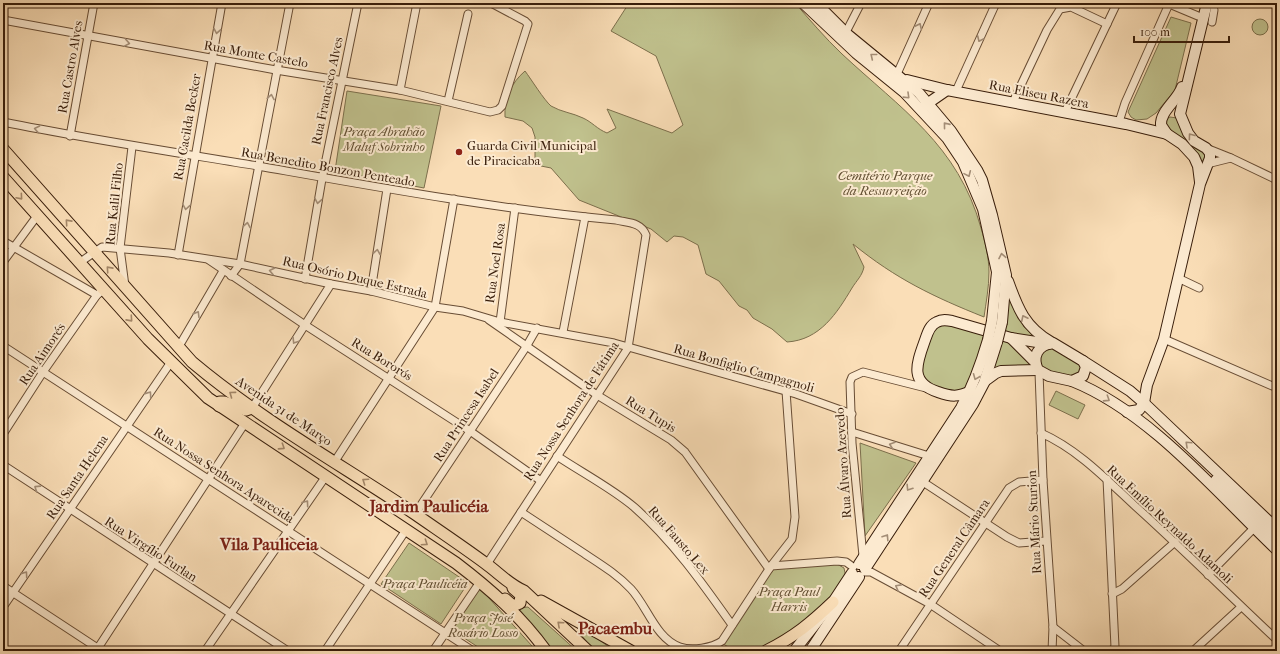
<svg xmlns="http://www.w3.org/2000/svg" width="1280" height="654" font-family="'IM FELL French Canon',serif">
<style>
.green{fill:#c0c18d;stroke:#7c6f4c}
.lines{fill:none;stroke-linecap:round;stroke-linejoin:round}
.street-casing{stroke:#684d35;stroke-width:9}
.secondary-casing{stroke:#381d0a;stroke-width:12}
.primary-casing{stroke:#381d0a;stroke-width:13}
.street{stroke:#fcead0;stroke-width:7}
.secondary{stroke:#fcead0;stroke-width:10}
.primary{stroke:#fadeb7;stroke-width:11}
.secondary-bridge-casing{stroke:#381d0a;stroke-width:12;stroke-linecap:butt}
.secondary-bridge{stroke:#fcead0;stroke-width:10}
.oneway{stroke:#a48e77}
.oneway2{stroke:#a38769}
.poi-dot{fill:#8f2418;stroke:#fcead0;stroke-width:1.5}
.labels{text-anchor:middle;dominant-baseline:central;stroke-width:4;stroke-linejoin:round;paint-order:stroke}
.street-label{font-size:13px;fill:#381d0a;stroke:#fcead0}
.park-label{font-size:13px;font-style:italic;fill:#614e31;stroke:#fcead0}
.poi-label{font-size:13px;fill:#381d0a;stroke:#fcead0;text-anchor:start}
.district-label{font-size:17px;font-weight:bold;fill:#7a1f14;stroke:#fcead0}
</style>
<rect width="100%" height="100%" fill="#fadeb7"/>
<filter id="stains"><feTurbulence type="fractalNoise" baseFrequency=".005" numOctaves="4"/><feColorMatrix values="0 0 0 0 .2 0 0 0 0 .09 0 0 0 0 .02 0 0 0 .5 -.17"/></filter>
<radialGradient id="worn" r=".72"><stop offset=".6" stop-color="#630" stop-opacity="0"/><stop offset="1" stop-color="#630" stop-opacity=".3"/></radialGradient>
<g class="green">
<path d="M629 3H795C810 20 825 38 842 54 901 109 958 145 981 228 985 242 989 258 989 272 989 287 986 303 984 317 934 297 896 279 853 244L864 267C862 276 857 280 852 288 837 313 820 340 787 342L772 329 753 318 747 310 739 306 719 281 706 274 698 245 683 237 674 236 667 242 651 229 579 200 551 168 541 166 535 158V137L532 128 523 121 505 117C504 99 511 83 525 71 531 79 544 100 551 106 561 112 573 113 583 118 592 122 597 129 607 133L616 128 607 109 672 133 683 125 656 56 611 31Z"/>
<path d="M1171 17 1191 23 1175 90 1156 113 1147 119 1136 120 1131 117 1128 112Z"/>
<circle cx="1260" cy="27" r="8"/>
<path d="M347 91 441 106 424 188 335 171Z"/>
<path d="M1170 117 1177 118 1194 146 1207 155 1204 161H1201L1167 128 1164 122 1166 119Z"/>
<path d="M1008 291 1024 327 1042 340 1002 332Z"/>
<path d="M948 323 987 334 968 389C964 390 957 393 952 393 939 391 926 384 920 372L932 331 938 326Z"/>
<path d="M1001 338 1011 341 1032 367 990 373Z"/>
<path d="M1051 347 1079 362 1082 373 1070 377 1040 368 1038 362 1042 351Z"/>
<path d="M1056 391 1085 405 1078 419 1049 405Z"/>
<path d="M860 443 916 463 865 536Z"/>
<path d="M409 543 468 583 441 624 381 584Z"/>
<path d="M837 564 844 568 846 578 830 602 774 645 755 651H736L723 644 772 569Z"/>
<path d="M480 588 532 646 536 651H484L452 630Z"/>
<path d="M528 607 577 651H554L518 608Z"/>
<path d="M582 629 586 631 615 651H594L579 632Z"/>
</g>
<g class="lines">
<g class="street-casing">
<g id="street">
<path d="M1167 3 1198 16"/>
<path d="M3 11 4 3"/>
<path d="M3 20 276 70 400 90 490 112 498 110 502 106 528 24 525 21 491 3"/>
<path d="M1212 22 1214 10"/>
<path d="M844 36 861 3"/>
<path d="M897 74 929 3"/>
<path d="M400 90 417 3"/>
<path d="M956 91 996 3"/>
<path d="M448 101 468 14"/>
<path d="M1013 102 1047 30 1060 9 1071 7 1107 24"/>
<path d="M1065 112 1117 3"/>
<path d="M3 122C88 139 173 152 258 166 377 187 496 209 616 220 628 223 641 222 646 235L628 348 487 564"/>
<path d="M1119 122 1125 103 1169 4"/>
<path d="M70 136 94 3"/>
<path d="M1206 148 1231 158 1277 180"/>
<path d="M1207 164 1231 158"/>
<path d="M3 241 97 295"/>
<path d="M178 255 222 3"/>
<path d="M209 260 305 325 470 431 541 481"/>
<path d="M3 262 37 216"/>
<path d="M79 263 102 247 169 253 240 264 331 284 371 291 435 307 463 311 500 322 614 343 796 394 852 414"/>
<path d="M231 276 240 264 290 3"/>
<path d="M1178 278 1199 288"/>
<path d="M305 279 322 179 358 3"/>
<path d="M125 286 120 248 132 147"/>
<path d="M371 291 387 189"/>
<path d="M489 320 597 395 671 440 685 452 769 569"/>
<path d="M500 322 515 208"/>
<path d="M563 332 585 217"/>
<path d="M1164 339 1277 388"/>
<path d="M3 346 473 651"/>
<path d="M178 348 223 271"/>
<path d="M1039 372 1043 480 1053 627 1052 651"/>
<path d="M252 408 331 284"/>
<path d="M852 432 929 456"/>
<path d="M1041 433C1077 449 1105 478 1134 505 1183 549 1229 595 1277 640"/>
<path d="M3 434 43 372 97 295 103 290"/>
<path d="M557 456C581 472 613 489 634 507 672 540 703 584 732 625"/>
<path d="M335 461 435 307 454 199"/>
<path d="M3 465 288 651"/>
<path d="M1107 479 1115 647 1111 651"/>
<path d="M923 482 1007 537 1019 543 1046 541"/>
<path d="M521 512C541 525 562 539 582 552 600 564 617 574 631 589 647 606 656 639 680 647 692 651 712 648 722 641L771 566 792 539 795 517 786 391"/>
<path d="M415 514 526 347 537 328"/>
<path d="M863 556 852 443 850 382 852 377 863 372 926 388"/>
<path d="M771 566 837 561 846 562 853 567"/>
<path d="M865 572H871L930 604 1000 651"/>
<path d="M1208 575 1254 528"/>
<path d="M3 586 102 651"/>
<path d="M1112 594 1122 589 1175 542"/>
<path d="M3 607 171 362"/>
<path d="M1053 627 1084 651"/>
<path d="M96 651 245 423"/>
<path d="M205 651 326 476"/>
<path d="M325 651 406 530"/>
<path d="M433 651 480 582"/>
<path d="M899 651 1009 488 1019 482 1043 480"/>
<path d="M1193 651 1241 607"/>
</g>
</g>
<g class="secondary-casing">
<g id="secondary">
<path d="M803 3 856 53 904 92 947 138 963 162 983 209 997 272 992 321"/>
<path d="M816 3 847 34 919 93 951 131 977 170 982 180 992 215 1006 275 1002 322"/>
<path d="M907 80 947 90 1126 124 1167 134 1182 144 1194 157 1198 166 1200 182"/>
<path d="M924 106 947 90"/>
<path d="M1167 134 1161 125C1160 111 1178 100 1182 87"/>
<path d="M1008 281C1018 309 1025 327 1051 342"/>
<path d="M1011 338 1035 362"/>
<path d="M1053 343 1083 361 1086 367 1083 376 1072 381 1049 376 1038 370C1032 357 1037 345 1053 343Z"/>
<path d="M1083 361 1130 391 1144 403 1277 529"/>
<path d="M985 381 996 373 1001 371 1038 370"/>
<path d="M1072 381C1150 412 1217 493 1277 550"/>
<path d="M971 391C958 397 952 397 938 392 910 383 916 365 924 343 927 335 929 325 937 322 942 319 947 320 952 321L1011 338 1049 344"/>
<path d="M1127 412 1139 410 1144 403 1147 385 1164 339 1200 184 1210 158V153L1206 148 1194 141 1188 133 1180 114 1207 3"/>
<path d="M1216 480 1277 540"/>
<path d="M859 564 961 408C973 386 981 364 988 340"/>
<path d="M865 569 973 404 984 383 997 342"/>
<path d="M794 651 833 602 852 573"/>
<path d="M810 651 859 577"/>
</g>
</g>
<g class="primary-casing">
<g id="primary">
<path d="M3 149 192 362C261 420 340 464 415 514 438 530 462 546 485 563 499 573 508 584 524 591L588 651"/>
<path d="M3 177 148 339 208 398 456 563C490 589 521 616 546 651"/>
<path d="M219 406 220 402H224L246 410 249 409"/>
<path d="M505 599 513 606 520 603 521 595 513 588"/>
<path d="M541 601 631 651"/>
<path d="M766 651C794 637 811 623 833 602"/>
</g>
</g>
<use href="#street" class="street"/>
<use href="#secondary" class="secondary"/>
<use href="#primary" class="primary"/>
<g class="secondary-bridge-casing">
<g id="secondary-bridge">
<path d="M988 340 992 321"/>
<path d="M997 342 1002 322"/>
</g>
</g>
<use href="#secondary-bridge" class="secondary-bridge"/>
</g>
<defs><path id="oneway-chevron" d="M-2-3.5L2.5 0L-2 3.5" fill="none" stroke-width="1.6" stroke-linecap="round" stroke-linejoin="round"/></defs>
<g class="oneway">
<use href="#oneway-chevron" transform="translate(919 26) rotate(-65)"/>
<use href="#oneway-chevron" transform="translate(217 31) rotate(100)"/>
<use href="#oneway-chevron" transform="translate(980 39) rotate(114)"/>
<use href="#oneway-chevron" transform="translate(127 43) rotate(10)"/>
<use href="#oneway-chevron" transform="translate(873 56) rotate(-141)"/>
<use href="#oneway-chevron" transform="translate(907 96) rotate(44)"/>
<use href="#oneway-chevron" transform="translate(271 97) rotate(-80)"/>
<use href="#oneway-chevron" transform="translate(946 125) rotate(-129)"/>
<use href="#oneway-chevron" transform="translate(37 129) rotate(-169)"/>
<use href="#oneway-chevron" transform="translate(1191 136) rotate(-126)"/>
<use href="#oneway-chevron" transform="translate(968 174) rotate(66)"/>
<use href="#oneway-chevron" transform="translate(318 201) rotate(100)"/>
<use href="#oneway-chevron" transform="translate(186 207) rotate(99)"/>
<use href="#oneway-chevron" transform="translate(247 225) rotate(-80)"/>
<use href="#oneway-chevron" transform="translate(377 252) rotate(-81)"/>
<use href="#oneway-chevron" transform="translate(1002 256) rotate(-101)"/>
<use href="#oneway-chevron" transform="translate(272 271) rotate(-167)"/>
<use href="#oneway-chevron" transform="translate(197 314) rotate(-59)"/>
<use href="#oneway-chevron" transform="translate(1024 318) rotate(-116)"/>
<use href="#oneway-chevron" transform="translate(295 341) rotate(122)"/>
<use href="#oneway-chevron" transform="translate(976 377) rotate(112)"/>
<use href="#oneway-chevron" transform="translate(149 394) rotate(-55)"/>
<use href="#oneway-chevron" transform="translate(1107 399) rotate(33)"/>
<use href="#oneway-chevron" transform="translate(1188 444) rotate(-137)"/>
<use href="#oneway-chevron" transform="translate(892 445) rotate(-162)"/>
<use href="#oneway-chevron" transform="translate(37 488) rotate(-147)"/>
<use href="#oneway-chevron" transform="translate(909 488) rotate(123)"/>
<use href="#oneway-chevron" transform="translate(306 503) rotate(-54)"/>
<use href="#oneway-chevron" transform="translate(886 537) rotate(-57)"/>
<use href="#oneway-chevron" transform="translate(25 574) rotate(-55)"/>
<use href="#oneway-chevron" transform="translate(898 587) rotate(-152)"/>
</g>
<g class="oneway2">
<use href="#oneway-chevron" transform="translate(20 197) rotate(49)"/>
<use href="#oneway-chevron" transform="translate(68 222) rotate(-132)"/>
<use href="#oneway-chevron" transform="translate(109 269) rotate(-132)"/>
<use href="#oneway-chevron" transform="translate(130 319) rotate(48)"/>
<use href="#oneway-chevron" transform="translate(232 394) rotate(-144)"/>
<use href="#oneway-chevron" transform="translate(282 447) rotate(33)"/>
<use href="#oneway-chevron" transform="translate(365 481) rotate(-146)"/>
<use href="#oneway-chevron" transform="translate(425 543) rotate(34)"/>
<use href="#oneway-chevron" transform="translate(560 624) rotate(-138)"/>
</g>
<circle class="poi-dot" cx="459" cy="152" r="4"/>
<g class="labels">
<g class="street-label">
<text transform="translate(256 54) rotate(10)">Rua Monte Castelo</text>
<text transform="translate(70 67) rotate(-80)">Rua Castro Alves</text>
<text transform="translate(327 91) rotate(-78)">Rua Francisco Alves</text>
<text transform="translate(1039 94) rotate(11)">Rua Eliseu Razera</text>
<text transform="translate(187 127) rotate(-80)">Rua Cacilda Becker</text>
<text transform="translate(328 167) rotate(10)">Rua Benedito Bonzon Penteado</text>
<text transform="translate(114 204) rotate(-84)">Rua Kalil Filho</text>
<text transform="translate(495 263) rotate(-82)">Rua Noel Rosa</text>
<text transform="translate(355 277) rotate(13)">Rua Osório Duque Estrada</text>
<text transform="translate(42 354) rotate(-56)">Rua Aimorés</text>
<text transform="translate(382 359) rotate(32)">Rua Bororós</text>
<text transform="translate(744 368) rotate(16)">Rua Bonfiglio Campagnoli</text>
<text transform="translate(284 411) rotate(34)">Avenida 31 de Março</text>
<text transform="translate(571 411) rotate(-57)">Rua Nossa Senhora de Fátima</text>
<text transform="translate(651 414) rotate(32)">Rua Tupis</text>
<text transform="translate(466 415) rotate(-57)">Rua Princesa Isabel</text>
<text transform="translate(843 463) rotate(-94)">Rua Álvaro Azevedo</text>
<text transform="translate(224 475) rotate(33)">Rua Nossa Senhora Aparecida</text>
<text transform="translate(77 477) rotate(-56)">Rua Santa Helena</text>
<text transform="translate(1034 522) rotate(-93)">Rua Mário Sturion</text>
<text transform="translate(1170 524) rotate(43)">Rua Emílio Reynaldo Adamoli</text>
<text transform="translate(679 540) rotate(49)">Rua Fausto Lex</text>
<text transform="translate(954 548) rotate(-56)">Rua General Câmara</text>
<text transform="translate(151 549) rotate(33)">Rua Virgílio Furlan</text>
</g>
<g class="park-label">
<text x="384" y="131">Praça Abrahão<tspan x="384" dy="15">Maluf Sobrinho</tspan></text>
<text x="885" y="175">Cemitério Parque<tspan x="885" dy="15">da Ressurreição</tspan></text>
<text x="425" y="583">Praça Paulicéia</text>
<text x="789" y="591">Praça Paul<tspan x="789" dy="15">Harris</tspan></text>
<text x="483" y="617">Praça José<tspan x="483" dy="15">Rosário Losso</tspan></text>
</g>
<g class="poi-label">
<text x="467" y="145">Guarda Civil Municipal<tspan x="467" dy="15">de Piracicaba</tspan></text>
</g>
<g class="district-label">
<text x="429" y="506">Jardim Paulicéia</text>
<text x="269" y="544">Vila Pauliceia</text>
<text x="615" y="628">Pacaembu</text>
</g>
</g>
<rect width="1280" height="654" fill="none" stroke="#fadeb7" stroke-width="16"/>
<rect x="4" y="4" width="1272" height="646" fill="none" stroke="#381d0a" stroke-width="2"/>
<rect x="8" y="8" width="1264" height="638" fill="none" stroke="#381d0a"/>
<path d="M1134 36v6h95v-6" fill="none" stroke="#381d0a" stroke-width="2"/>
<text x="1140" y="36" font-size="12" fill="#381d0a" stroke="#fcead0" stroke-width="3" paint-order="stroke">100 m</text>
<rect width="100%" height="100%" filter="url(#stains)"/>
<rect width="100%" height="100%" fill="url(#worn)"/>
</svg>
